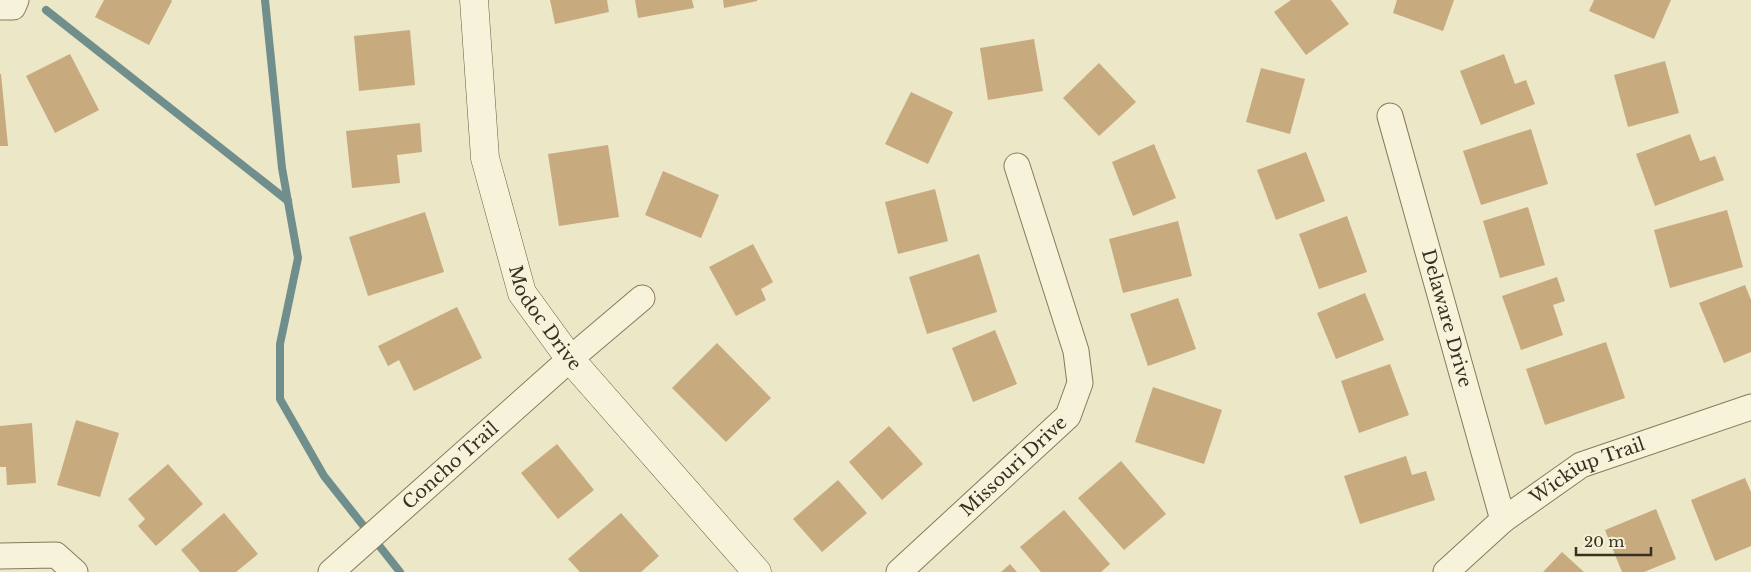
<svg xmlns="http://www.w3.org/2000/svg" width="1751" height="572" font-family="'Libre Baskerville',serif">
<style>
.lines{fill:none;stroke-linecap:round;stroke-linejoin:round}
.stream{stroke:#6f8e8c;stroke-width:8}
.building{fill:#c8aa7f}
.street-casing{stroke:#877a5d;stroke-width:27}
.secondary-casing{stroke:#695b40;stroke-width:29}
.street{stroke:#f7f3da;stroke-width:25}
.secondary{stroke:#f7f3da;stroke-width:28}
.labels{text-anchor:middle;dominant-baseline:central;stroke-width:5;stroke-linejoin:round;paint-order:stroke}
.street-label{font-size:18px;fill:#383020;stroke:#f4f0d6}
</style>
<rect width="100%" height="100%" fill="#ece7c7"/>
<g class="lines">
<g class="stream">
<path d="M265 0 282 168 298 258 280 344V399L324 476 400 572"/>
<path d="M46 10 288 201"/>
</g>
</g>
<g class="building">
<path d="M104 0H171L172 1 149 45 95 17Z"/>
<path d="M550 0H607L609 12 555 24Z"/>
<path d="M635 0H692L694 8 638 18Z"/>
<path d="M723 0H757V1L724 8Z"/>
<path d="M1291 0H1331L1349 24 1306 55 1274 12Z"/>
<path d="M1397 0H1454L1443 31 1393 13Z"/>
<path d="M1594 0H1671L1654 39 1589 11Z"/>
<path d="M410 30 415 85 359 91 354 36Z"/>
<path d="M1034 39 1043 91 988 100 980 48Z"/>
<path d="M70 54 99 110 55 133 26 76Z"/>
<path d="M1504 54 1515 84 1526 80 1535 104 1481 125 1460 71Z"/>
<path d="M1665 61 1679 113 1628 127 1614 75Z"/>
<path d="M1099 63 1136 102 1099 136 1063 98Z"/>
<path d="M1261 68 1305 79 1290 134 1246 122Z"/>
<path d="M0 74H1L8 146H0Z"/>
<path d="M911 92 953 112 928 164 885 144Z"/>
<path d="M420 123 422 152 397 155 400 183 352 188 346 131Z"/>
<path d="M1531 129 1548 184 1481 205 1463 151Z"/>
<path d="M1690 134 1700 161 1715 156 1724 180 1655 206 1636 154Z"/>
<path d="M1154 144 1176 198 1133 216 1112 162Z"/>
<path d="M608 145 619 217 559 226 548 154Z"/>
<path d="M1306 152 1325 201 1276 220 1257 170Z"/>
<path d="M663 171 719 195 701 238 645 215Z"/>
<path d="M935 189 948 241 898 254 885 202Z"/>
<path d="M1528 207 1545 265 1500 278 1483 221Z"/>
<path d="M1727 210 1743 267 1670 288 1654 230Z"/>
<path d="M425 212 444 272 368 296 349 237Z"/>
<path d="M1347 216 1367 272 1319 289 1299 234Z"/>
<path d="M1178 221 1192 276 1123 293 1109 239Z"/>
<path d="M753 244 773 282 761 289 766 300 736 316 709 267Z"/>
<path d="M979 254 997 312 927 334 909 277Z"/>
<path d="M1557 277 1565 301 1553 305 1563 335 1521 350 1502 296Z"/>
<path d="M1745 285 1751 300V352L1724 363 1699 303Z"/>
<path d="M1365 293 1384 340 1336 359 1317 313Z"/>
<path d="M1178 298 1196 349 1148 366 1130 314Z"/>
<path d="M457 307 482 358 414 391 399 360 388 366 378 346Z"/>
<path d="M995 330 1017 384 973 402 952 348Z"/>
<path d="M1606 342 1625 398 1545 425 1526 369Z"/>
<path d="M717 343 771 398 726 442 672 388Z"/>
<path d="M1390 364 1409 415 1359 433 1341 381Z"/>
<path d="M1153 387 1222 410 1204 464 1135 442Z"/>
<path d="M76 420 119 433 100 497 57 485Z"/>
<path d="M32 423 36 483 7 485 6 467H0V426Z"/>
<path d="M889 426 923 464 882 500 849 462Z"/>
<path d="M557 444 594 490 558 519 521 473Z"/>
<path d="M1406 456 1412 475 1426 471 1435 500 1360 524 1344 476Z"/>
<path d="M1121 461 1166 514 1124 550 1078 498Z"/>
<path d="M168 464 203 504 156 546 138 526 145 519 128 499Z"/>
<path d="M1745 478 1751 492V546L1715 561 1691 500Z"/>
<path d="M838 480 867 513 822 552 793 519Z"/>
<path d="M1656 509 1676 559 1644 572H1622L1605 530Z"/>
<path d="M1064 510 1110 564 1101 572H1041L1020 547Z"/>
<path d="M224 513 258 554 236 572H200L181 550Z"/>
<path d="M621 513 659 556 641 572H580L568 559Z"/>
<path d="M1562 552 1584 572H1543Z"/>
<path d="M1010 564 1017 572H1001Z"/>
</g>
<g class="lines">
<g class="street-casing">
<g id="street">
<path d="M0 7H13L16 0"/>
<path id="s1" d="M1390 116 1503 520"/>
<path d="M0 556 56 555 75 572"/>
<path id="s2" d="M331 572 570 359 642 298"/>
<path id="s3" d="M899 572 1068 416 1080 383 1076 351 1017 166"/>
<path id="s4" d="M1446 572 1503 520 1581 465 1751 407"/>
</g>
</g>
<g class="secondary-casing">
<g id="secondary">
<path id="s5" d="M474 0 485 158 522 293 570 359 757 572"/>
</g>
</g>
<use href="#street" class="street"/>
<use href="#secondary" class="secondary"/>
</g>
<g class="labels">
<g class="street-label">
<text stroke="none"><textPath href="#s5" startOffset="331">Modoc Drive</textPath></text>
<text stroke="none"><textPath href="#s1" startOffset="210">Delaware Drive</textPath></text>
<text stroke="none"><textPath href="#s2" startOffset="160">Concho Trail</textPath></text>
<text stroke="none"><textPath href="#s3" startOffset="156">Missouri Drive</textPath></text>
<text stroke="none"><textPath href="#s4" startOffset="176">Wickiup Trail</textPath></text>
</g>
</g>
<path d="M1576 547v8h75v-8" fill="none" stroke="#383020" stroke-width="2.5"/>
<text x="1584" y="547" font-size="15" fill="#383020" stroke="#f4f0d6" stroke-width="4" paint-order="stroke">20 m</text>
</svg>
